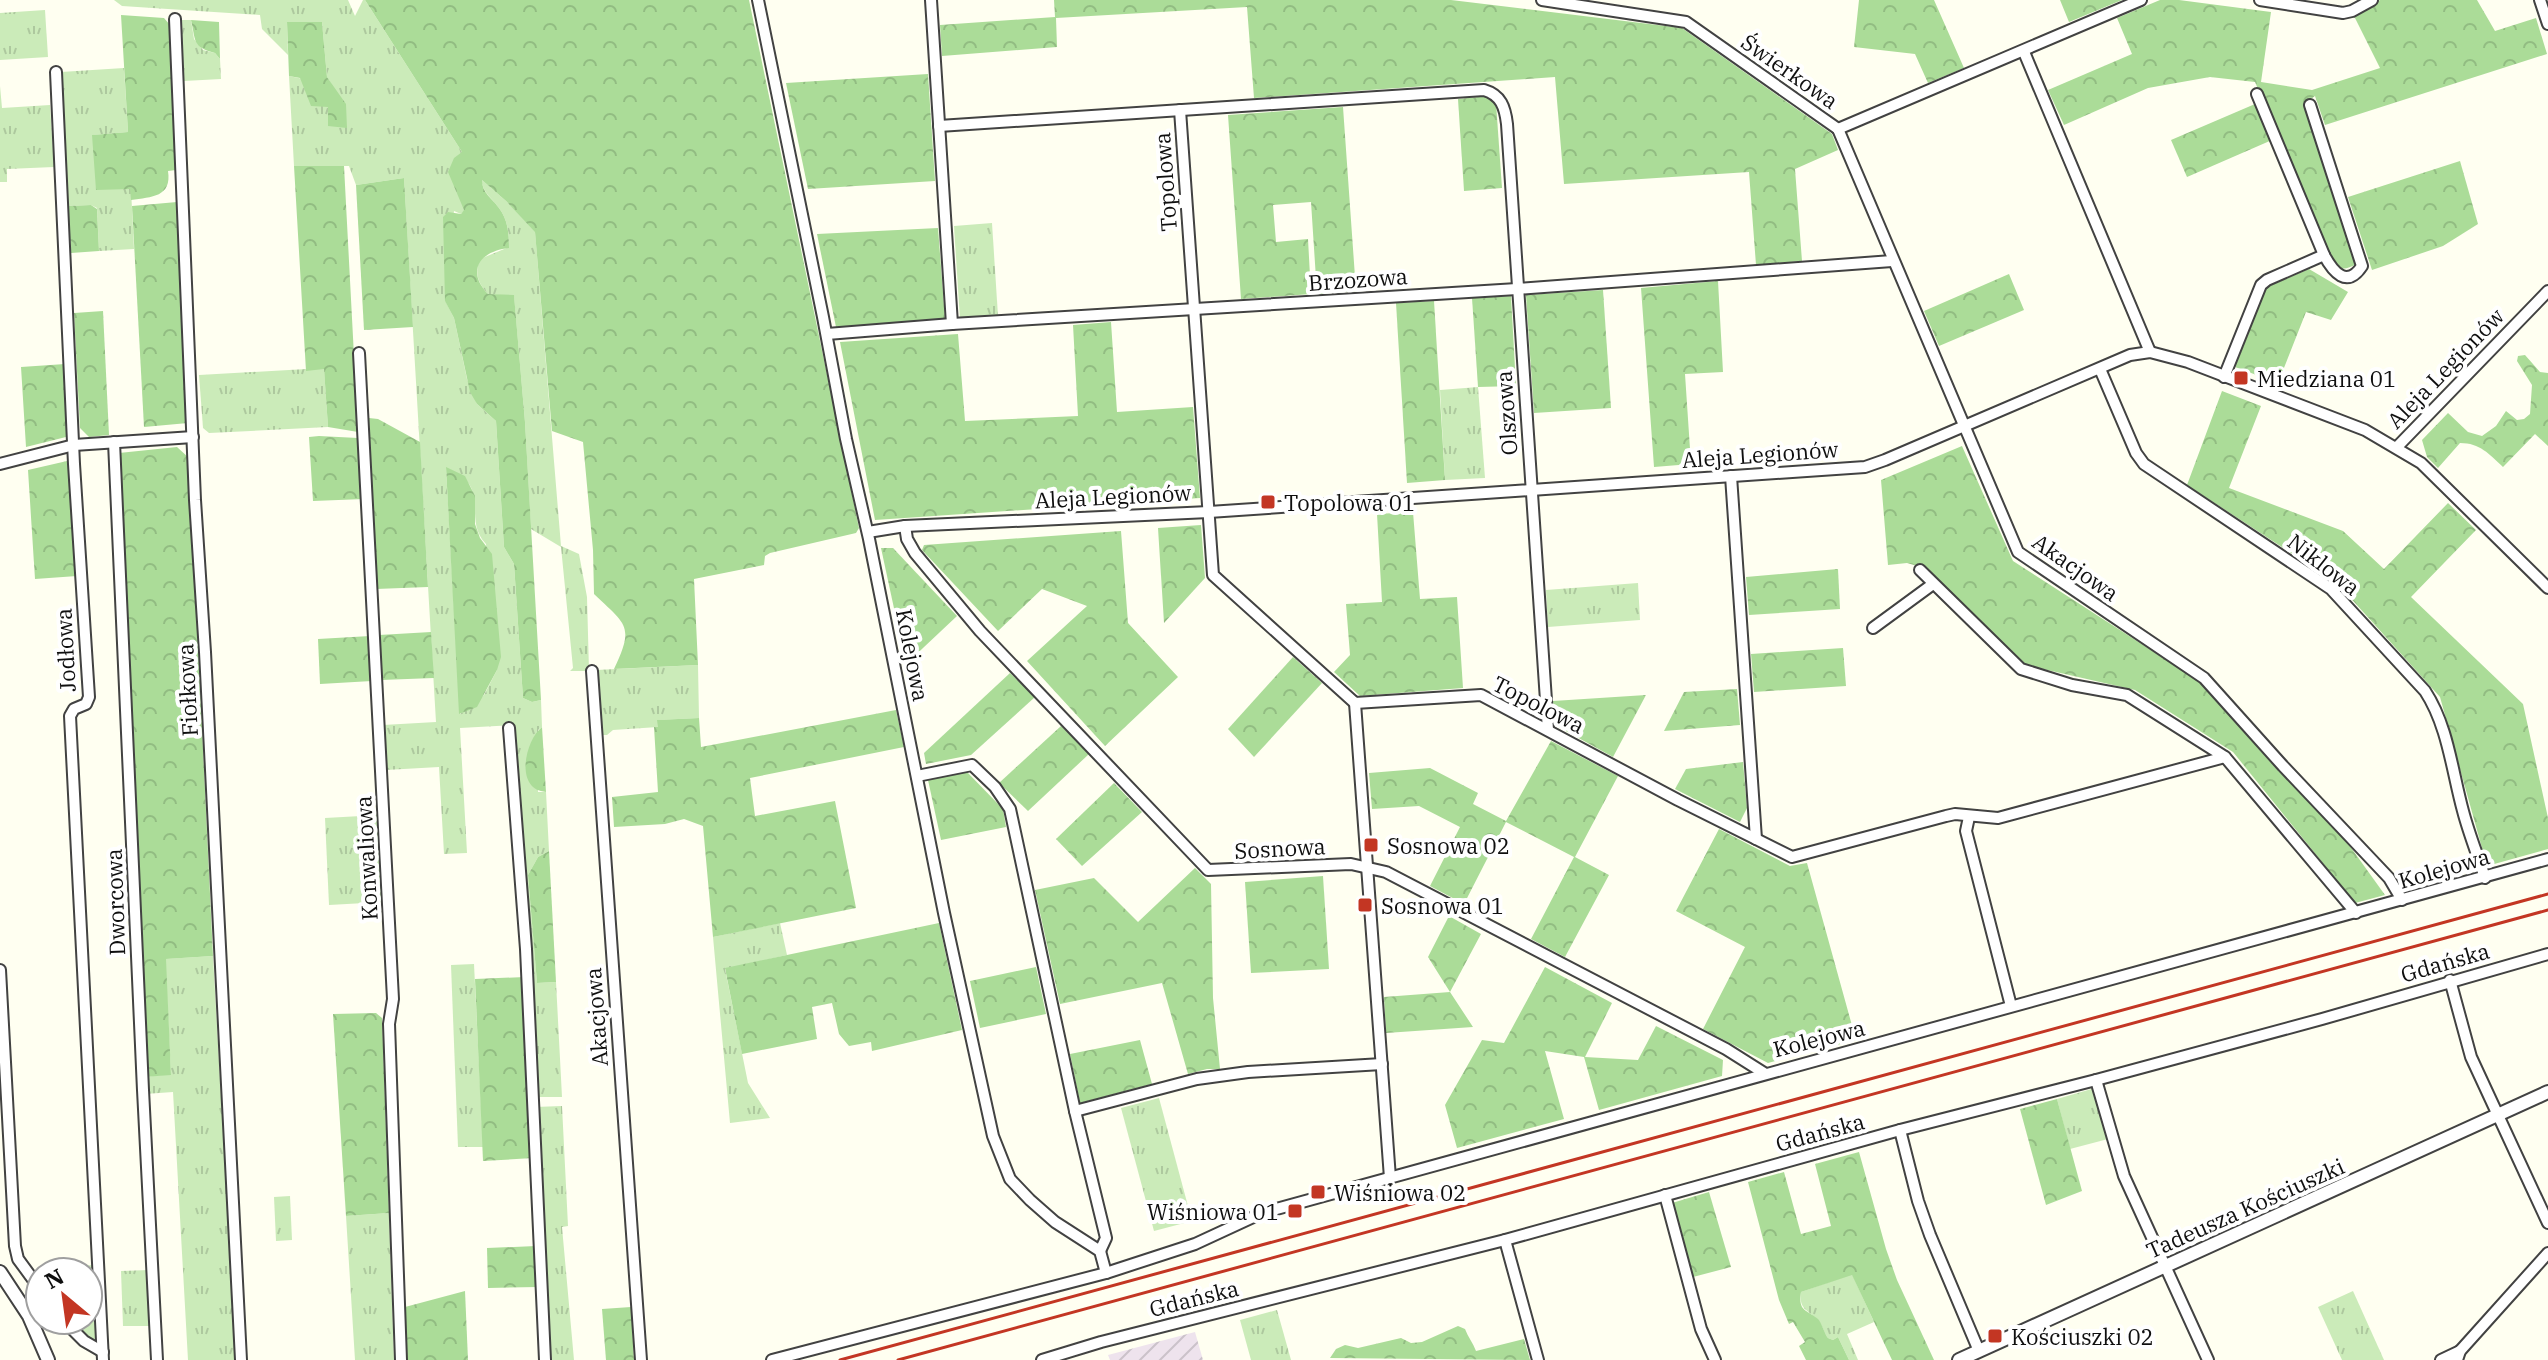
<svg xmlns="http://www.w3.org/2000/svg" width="2548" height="1360" font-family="'IBM Plex Serif',serif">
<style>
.industrial{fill:url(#industrial-furrows)}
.grass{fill:url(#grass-tufts);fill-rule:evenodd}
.forest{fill:url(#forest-crowns)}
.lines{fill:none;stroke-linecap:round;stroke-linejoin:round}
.minor-casing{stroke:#424242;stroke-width:14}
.tertiary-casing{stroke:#424242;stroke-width:16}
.minor{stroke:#fff;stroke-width:10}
.tertiary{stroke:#fff;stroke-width:12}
.rail{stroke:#c33623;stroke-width:3}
.poi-dot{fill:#c33623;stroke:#fff;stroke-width:3}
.labels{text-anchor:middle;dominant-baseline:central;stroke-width:8;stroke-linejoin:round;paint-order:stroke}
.street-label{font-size:22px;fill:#0f0f0f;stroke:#fff}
.poi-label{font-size:22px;fill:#0f0f0f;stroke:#fff;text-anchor:start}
</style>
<defs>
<pattern id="industrial-furrows" width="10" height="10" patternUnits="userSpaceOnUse" patternTransform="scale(2)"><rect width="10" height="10" fill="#eee3ed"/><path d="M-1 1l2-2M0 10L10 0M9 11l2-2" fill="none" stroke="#cbc2ca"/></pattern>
<pattern id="grass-tufts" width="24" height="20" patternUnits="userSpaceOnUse" patternTransform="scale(2)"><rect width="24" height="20" fill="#cbebb9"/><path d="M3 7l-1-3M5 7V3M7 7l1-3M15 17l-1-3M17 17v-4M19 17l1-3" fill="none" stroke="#adc89e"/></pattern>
<pattern id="forest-crowns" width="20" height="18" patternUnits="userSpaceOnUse" patternTransform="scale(2)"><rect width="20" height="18" fill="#abdc98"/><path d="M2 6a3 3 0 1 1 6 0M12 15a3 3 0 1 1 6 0" fill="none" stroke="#92bc82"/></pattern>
</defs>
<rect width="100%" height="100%" fill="#fffff1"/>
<path class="industrial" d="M1195 1332 1203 1360H1110L1108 1355Z"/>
<g class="grass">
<path d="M114 0H348L355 16 363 0H365L462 152 456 191 461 198 465 210 461 214 454 211 445 300 454 318 467 379 477 404 496 421 504 547 514 564 523 698 532 702 541 700 542 727 538 730V792H546L549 851 538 857 528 875 537 983 556 982 562 1097H535L513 725 460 728 467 853 444 854 439 767 386 770 383 725 436 722 404 178 356 185 349 166H294L289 76 332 85 327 77 322 22H287L288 55 262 29 260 15 122 6ZM446 468C494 486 461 518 486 544L497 670 484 695 460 714Z"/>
<path d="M45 10 48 57 0 60V13Z"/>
<path d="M181 20H191L194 39 203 50 215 53 220 59 221 79 184 81Z"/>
<path d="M124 68 128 132 93 135 131 189 134 249 99 251 97 208 91 205 68 206 61 72Z"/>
<path d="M0 86 2 108 50 105 54 167 7 169V182H0Z"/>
<path d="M481 179 506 201 535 231 561 546 579 554 587 597 589 671H570L573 668 561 547 531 529 525 422 514 296 488 294C478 283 474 273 480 259L509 247C509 233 508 220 499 208 491 197 483 193 481 179Z"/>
<path d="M992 223 998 316 960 319 954 226Z"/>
<path d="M324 368 328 427 209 433 203 428 199 375Z"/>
<path d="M1478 387 1485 478 1445 480 1440 390Z"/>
<path d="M1638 583 1640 620 1548 627 1546 590Z"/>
<path d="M698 665 699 718 658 720V727L613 730 607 735H600L596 670Z"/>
<path d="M379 815 383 902 329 905 325 818Z"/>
<path d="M780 923 787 955 725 969 748 1083 770 1118 730 1123 713 937Z"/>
<path d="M213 956 236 1360H188L173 1092 145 1094 144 1077 171 1074 165 959Z"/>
<path d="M474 964 483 1147H458L451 965Z"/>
<path d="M2095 1088 2108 1139 2070 1149 2057 1099Z"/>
<path d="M1159 1098 1192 1221 1154 1231 1121 1108Z"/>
<path d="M562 1106 568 1226 562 1227 574 1360H548L535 1107Z"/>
<path d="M290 1196 292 1240 276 1241 274 1197Z"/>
<path d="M389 1213 394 1360H355L346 1216Z"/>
<path d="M95 1265 100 1346 80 1332 79 1320H88V1272H76V1266Z"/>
<path d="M149 1270 152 1326H123L121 1271Z"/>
<path d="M1852 1274 1874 1322 1847 1334 1858 1360H1849L1838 1337 1833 1340 1828 1338C1824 1333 1822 1324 1818 1320 1807 1309 1799 1310 1801 1292Z"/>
<path d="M2353 1291 2384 1360H2342L2318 1307Z"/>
<path d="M1277 1310 1291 1360H1251L1240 1320Z"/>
</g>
<g class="forest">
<path d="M365 0H749L859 528 856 533 770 553 765 556 764 565 694 579 698 665 614 669C635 625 626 625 594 594L593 550 583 442 552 431 535 232 506 201 482 180C482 193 492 198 499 208 508 220 509 233 509 248 481 251 465 270 488 294L514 295 525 422 541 700 532 702 523 698 514 564 504 547 496 421 477 404 470 392 454 318 445 301 443 217 448 212 461 214 464 210 448 172 454 158 462 152Z"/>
<path d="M1054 0H1451L1682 28 1832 134 1838 150 1795 169 1802 261 1756 265 1749 172 1564 184 1555 77 1254 98 1247 7 1056 18 1057 47 942 56 940 25 1055 17Z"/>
<path d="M1859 0H1934L1964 68 1928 83 1915 54 1854 47Z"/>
<path d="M2060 0H2122L2069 22Z"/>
<path d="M2160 0H2179L2271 12 2261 82 2312 90 2380 68 2353 14 2380 0H2477L2495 31 2536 18 2547 54 2325 125 2315 96 2305 103 2356 264C2346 270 2339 271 2332 261L2255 82 2210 77 2148 88 2064 125 2048 90 2132 54 2117 18Z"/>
<path d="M121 15 164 18 170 25 176 170 168 171C172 197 152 197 131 200L130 189 96 190 92 135 128 132Z"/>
<path d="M191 20 219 22 220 59 215 53C192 47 196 41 191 20Z"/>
<path d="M287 22H322L327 77 346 104 347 128 328 126V107L311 106 300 78 289 76Z"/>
<path d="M928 74 935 181 808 189 786 83Z"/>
<path d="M1488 96 1496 103 1502 188 1464 191 1458 99Z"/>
<path d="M2255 104 2272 140 2187 177 2171 140Z"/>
<path d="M1343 107 1356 291 1317 294 1311 202 1273 205 1276 242 1308 239 1311 294 1241 299 1228 115Z"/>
<path d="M2460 161 2478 224 2443 246 2372 270 2348 197Z"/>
<path d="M294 166H344L358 432 328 427 324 369 306 371Z"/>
<path d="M404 178 413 327 364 330 356 185Z"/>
<path d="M177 202 188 423 144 427 132 206Z"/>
<path d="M91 205 97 209 99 251 71 253 68 206Z"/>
<path d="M938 228 945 319 836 327 817 234Z"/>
<path d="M2309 269 2348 292 2331 320 2306 312 2278 383 2235 367 2267 287Z"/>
<path d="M2009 274 2024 310 1939 346 1924 311Z"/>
<path d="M1718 281 1723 372 1685 374 1691 464 1654 467 1641 288Z"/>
<path d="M1603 290 1611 408 1534 413 1526 295Z"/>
<path d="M1511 296 1516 386 1478 387 1472 298Z"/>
<path d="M1434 301 1445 480 1407 483 1396 303Z"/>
<path d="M103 311 109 435 89 437 80 428 74 313Z"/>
<path d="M1111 322 1117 412 1193 407 1200 498 875 520 840 342 958 334 965 421 1078 416 1073 325Z"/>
<path d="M2525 355 2540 372 2548 373V446L2535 434 2503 467C2489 454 2480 443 2460 443L2438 468 2427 457 2422 440 2448 413 2468 432 2482 436 2496 426 2506 411 2517 420 2524 419 2530 414 2532 385 2517 361 2518 356Z"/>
<path d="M65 364 68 427 66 437 26 447 21 367Z"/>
<path d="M2222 391 2261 406 2229 488 2343 531 2384 569 2448 503 2476 530 2411 597 2523 704 2548 818V849L2487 866 2440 697 2337 583 2187 485Z"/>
<path d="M369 418 378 419 420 442 428 587 376 589Z"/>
<path d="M319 436 358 438 361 443 364 499 313 501 309 437Z"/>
<path d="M1962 446 2013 561 2202 683 2339 831 2385 895 2355 903 2233 752 2135 690 2025 665 1928 569 1907 563 1888 565 1881 480Z"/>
<path d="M177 447 189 458 213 956 166 959 171 1075 144 1077 119 453Z"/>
<path d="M67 461 70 468 77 576 35 579 28 470Z"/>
<path d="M446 467 465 476 475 496V524L480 538 492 554 501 657 497 670 477 707 459 714Z"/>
<path d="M1413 512 1420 599 1457 597 1463 688 1360 696 1334 672 1350 655 1346 604 1382 602 1377 514Z"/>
<path d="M1201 525 1205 578 1164 623 1158 528Z"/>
<path d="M1121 531 1128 623 1178 677 1105 746 1027 661 1087 606 1042 589 998 631 922 550 924 545Z"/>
<path d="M881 548H893L957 616 906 664Z"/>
<path d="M1838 569 1840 609 1749 615 1746 577Z"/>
<path d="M431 632 434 678 381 680 379 635Z"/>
<path d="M370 636 372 681 320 684 318 639Z"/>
<path d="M1843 648 1846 686 1754 692 1751 654Z"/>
<path d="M1293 657 1322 683 1254 757 1228 729Z"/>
<path d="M1010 673 1035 697 971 755 926 764 924 753Z"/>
<path d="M1737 689 1740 725 1664 731 1684 692Z"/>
<path d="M1646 695 1613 757 1555 725 1553 701Z"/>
<path d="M896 710 904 747 750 778 755 816 835 801 856 908 713 937 703 826 684 819 665 824 614 827 612 797 658 792 654 727H658L657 720 699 718 701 747Z"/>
<path d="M1061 726 1089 754 1028 811 999 783Z"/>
<path d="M542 727 546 792C514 790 525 740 542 727Z"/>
<path d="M1551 741 1618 776 1575 857 1609 875 1565 957 1531 939 1574 857 1506 822 1464 904 1430 886 1460 827 1419 806 1372 809 1369 773 1430 768 1478 793 1473 804 1506 821Z"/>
<path d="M1743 762 1747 808 1740 822 1675 789 1686 769Z"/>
<path d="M967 772 1003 809 1006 827 941 840 928 780Z"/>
<path d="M1114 783 1142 812 1082 866 1056 839Z"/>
<path d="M1719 829 1790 866 1807 863 1856 1040 1768 1063 1703 1029 1745 947 1676 911Z"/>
<path d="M549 851 556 982 537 983 528 875 538 857Z"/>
<path d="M1195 868 1211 884 1213 998 1220 1069H1207L1188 1074 1162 983 1060 1004 1035 890 1094 878 1138 922Z"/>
<path d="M1323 876 1329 969 1251 973 1245 882Z"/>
<path d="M1449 916 1481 934 1450 992 1473 1027 1386 1033 1384 997 1450 992 1428 957Z"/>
<path d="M939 923 962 1030 872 1051 871 1042 849 1046 839 1034 832 1003 812 1007 817 1039 742 1054 725 968Z"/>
<path d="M1036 967 1046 1014 980 1028 970 981Z"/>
<path d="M1545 967 1612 1003 1585 1057 1638 1060 1656 1026 1723 1060 1722 1076 1599 1110 1584 1057 1545 1051 1564 1119 1457 1148 1445 1105 1482 1040 1504 1043Z"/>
<path d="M525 977 533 1158 483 1161 475 979Z"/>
<path d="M376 1013 382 1018 389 1213 346 1216 333 1014Z"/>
<path d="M1140 1040 1152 1084 1080 1103 1070 1054Z"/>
<path d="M2057 1099 2082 1191 2046 1205 2020 1109Z"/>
<path d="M1859 1152 1886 1249 1897 1280 1934 1360H1892L1852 1275 1801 1292C1798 1312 1806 1309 1818 1319 1822 1323 1824 1333 1828 1338L1833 1340 1838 1337 1849 1360H1806L1799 1346 1805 1342 1793 1322 1789 1324 1779 1300 1748 1182 1784 1172 1801 1234 1831 1226 1815 1164Z"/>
<path d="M1709 1192 1731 1267 1693 1277 1672 1203Z"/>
<path d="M536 1246 538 1287 488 1288 487 1248Z"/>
<path d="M465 1291 468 1360H407L405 1307Z"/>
<path d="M631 1307 634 1360H606L602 1309Z"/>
<path d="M1458 1326 1465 1329C1468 1337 1473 1343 1476 1351L1524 1339 1530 1360 1330 1358 1336 1349 1345 1345 1358 1348 1401 1338 1411 1343 1422 1342Z"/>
</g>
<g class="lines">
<g class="minor-casing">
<g id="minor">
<path d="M758 0 823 317 846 439 869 539 944 913 993 1136 1010 1179 1030 1200 1055 1222 1100 1251 1106 1273"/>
<path d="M931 0 952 324"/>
<path d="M1542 0 1686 22 1838 129"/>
<path d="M2260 0 2343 13 2352 11 2372 0"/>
<path d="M2540 0 2548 24"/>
<path d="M175 19 195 500 205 652 241 1360"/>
<path d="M2024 52 2150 352"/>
<path d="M56 72 74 464 89 697 86 704 74 709 70 716 103 1360"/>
<path d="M2257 94 2324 255"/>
<path d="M1180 110 1213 575 1355 703 1481 695 1678 800 1792 857 1946 816 1955 814 1998 818 2225 757"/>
<path d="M939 126 1484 90C1501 95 1505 107 1507 124L1548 730"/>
<path d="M1838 129 2018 552 2204 678 2283 766 2389 878 2402 900"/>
<path d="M1838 129 2141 0"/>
<path d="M827 334 952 324 1517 289 1892 261"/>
<path d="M359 353 393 999 389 1024 401 1360"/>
<path d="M2100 369 2136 453 2144 464 2331 589 2425 691C2448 726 2452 771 2463 811 2469 834 2478 856 2485 878"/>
<path d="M2224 377 2261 285 2267 280 2324 255C2333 272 2347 289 2362 266L2310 105"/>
<path d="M114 442 143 1090 157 1360"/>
<path d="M2397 447 2548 291"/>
<path d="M0 464 74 445 193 437"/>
<path d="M1731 476 1756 839"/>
<path d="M905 526 907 539 915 553 980 631 1208 870 1351 864 1386 872 1726 1049 1764 1073"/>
<path d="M868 532 905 526 1209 512 1865 467 1885 460 2130 355 2150 352 2188 362 2365 430 2421 463 2548 588"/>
<path d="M1920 570 2021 669 2072 685 2127 695 2225 757 2356 913"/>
<path d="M1873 628 1933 584"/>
<path d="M592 671 641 1360"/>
<path d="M1355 703 1390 1178"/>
<path d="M509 728 526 949 545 1360"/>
<path d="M917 776 972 765 995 787 1010 809 1075 1111 1106 1238 1100 1251"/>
<path d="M1969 817 1966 831 2011 1006"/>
<path d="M0 970 15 1246 18 1259 40 1289"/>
<path d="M2450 980 2471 1057 2548 1223"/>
<path d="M2096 1080 2124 1176 2208 1360"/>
<path d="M1075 1111 1197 1079 1248 1072 1382 1064"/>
<path d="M1900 1130 1918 1201 1930 1235 1979 1351"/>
<path d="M1665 1195 1701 1329 1715 1360"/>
<path d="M1505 1240 1538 1360"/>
<path d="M63 1320 84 1341 103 1352"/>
<path d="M772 1360 1106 1273 1195 1244 1262 1213 2548 859"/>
<path d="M1042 1360 1101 1342 1505 1240 1900 1130 2096 1080 2322 1019 2548 954"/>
<path d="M2441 1360 2460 1351"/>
<path d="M2457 1360 2460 1351 2548 1253"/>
</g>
</g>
<g class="tertiary-casing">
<g id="tertiary">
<path d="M0 1272 29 1316 48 1360"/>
<path d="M1959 1360 2548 1092"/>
</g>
</g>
<use href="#minor" class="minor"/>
<use href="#tertiary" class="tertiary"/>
<g class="rail">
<path d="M840 1360 2548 894"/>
<path d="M898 1360 2548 910"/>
</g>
</g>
<g class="poi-dot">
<rect x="2233" y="370" width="16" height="16" rx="4"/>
<rect x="1260" y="494" width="16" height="16" rx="4"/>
<rect x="1363" y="837" width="16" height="16" rx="4"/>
<rect x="1357" y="897" width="16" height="16" rx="4"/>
<rect x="1310" y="1184" width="16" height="16" rx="4"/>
<rect x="1287" y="1203" width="16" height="16" rx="4"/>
<rect x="1987" y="1328" width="16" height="16" rx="4"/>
</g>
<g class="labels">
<g class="street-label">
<text transform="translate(1790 71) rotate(35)">Świerkowa</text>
<text transform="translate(1165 182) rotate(-94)">Topolowa</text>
<text transform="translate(1358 279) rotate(-4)">Brzozowa</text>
<text transform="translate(2445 368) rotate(-46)">Aleja Legionów</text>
<text transform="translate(1506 413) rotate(-94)">Olszowa</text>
<text transform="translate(1760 454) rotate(-4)">Aleja Legionów</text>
<text transform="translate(1113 496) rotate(-3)">Aleja Legionów</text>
<text transform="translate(2324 564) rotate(38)">Niklowa</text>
<text transform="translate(2076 567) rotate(35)">Akacjowa</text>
<text transform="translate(65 650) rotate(-93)">Jodłowa</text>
<text transform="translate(913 655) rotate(79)">Kolejowa</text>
<text transform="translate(187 690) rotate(-93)">Fiołkowa</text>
<text transform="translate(1539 704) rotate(27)">Topolowa</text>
<text transform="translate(1280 848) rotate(-3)">Sosnowa</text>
<text transform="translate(366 858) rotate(-93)">Konwaliowa</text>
<text transform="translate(2444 868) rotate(-16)">Kolejowa</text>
<text transform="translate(115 902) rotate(-92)">Dworcowa</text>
<text transform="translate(2445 962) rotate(-16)">Gdańska</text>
<text transform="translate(596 1017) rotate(-94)">Akacjowa</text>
<text transform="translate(1819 1038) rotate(-14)">Kolejowa</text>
<text transform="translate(1820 1132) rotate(-15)">Gdańska</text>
<text transform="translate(2245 1208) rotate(-24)">Tadeusza Kościuszki</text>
<text transform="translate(1194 1298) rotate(-14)">Gdańska</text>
</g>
<g class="poi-label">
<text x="2257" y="378">Miedziana 01</text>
<text x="1284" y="502">Topolowa 01</text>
<text x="1387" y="845">Sosnowa 02</text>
<text x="1381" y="905">Sosnowa 01</text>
<text x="1334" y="1192">Wiśniowa 02</text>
<text x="1279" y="1211" text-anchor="end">Wiśniowa 01</text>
<text x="2011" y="1336">Kościuszki 02</text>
</g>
</g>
<g transform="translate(64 1296) rotate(331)"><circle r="38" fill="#ffffff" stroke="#9f9f9f" stroke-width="2"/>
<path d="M0-6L14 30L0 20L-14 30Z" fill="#c33623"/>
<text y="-12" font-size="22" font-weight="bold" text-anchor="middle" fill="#0f0f0f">N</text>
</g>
</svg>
